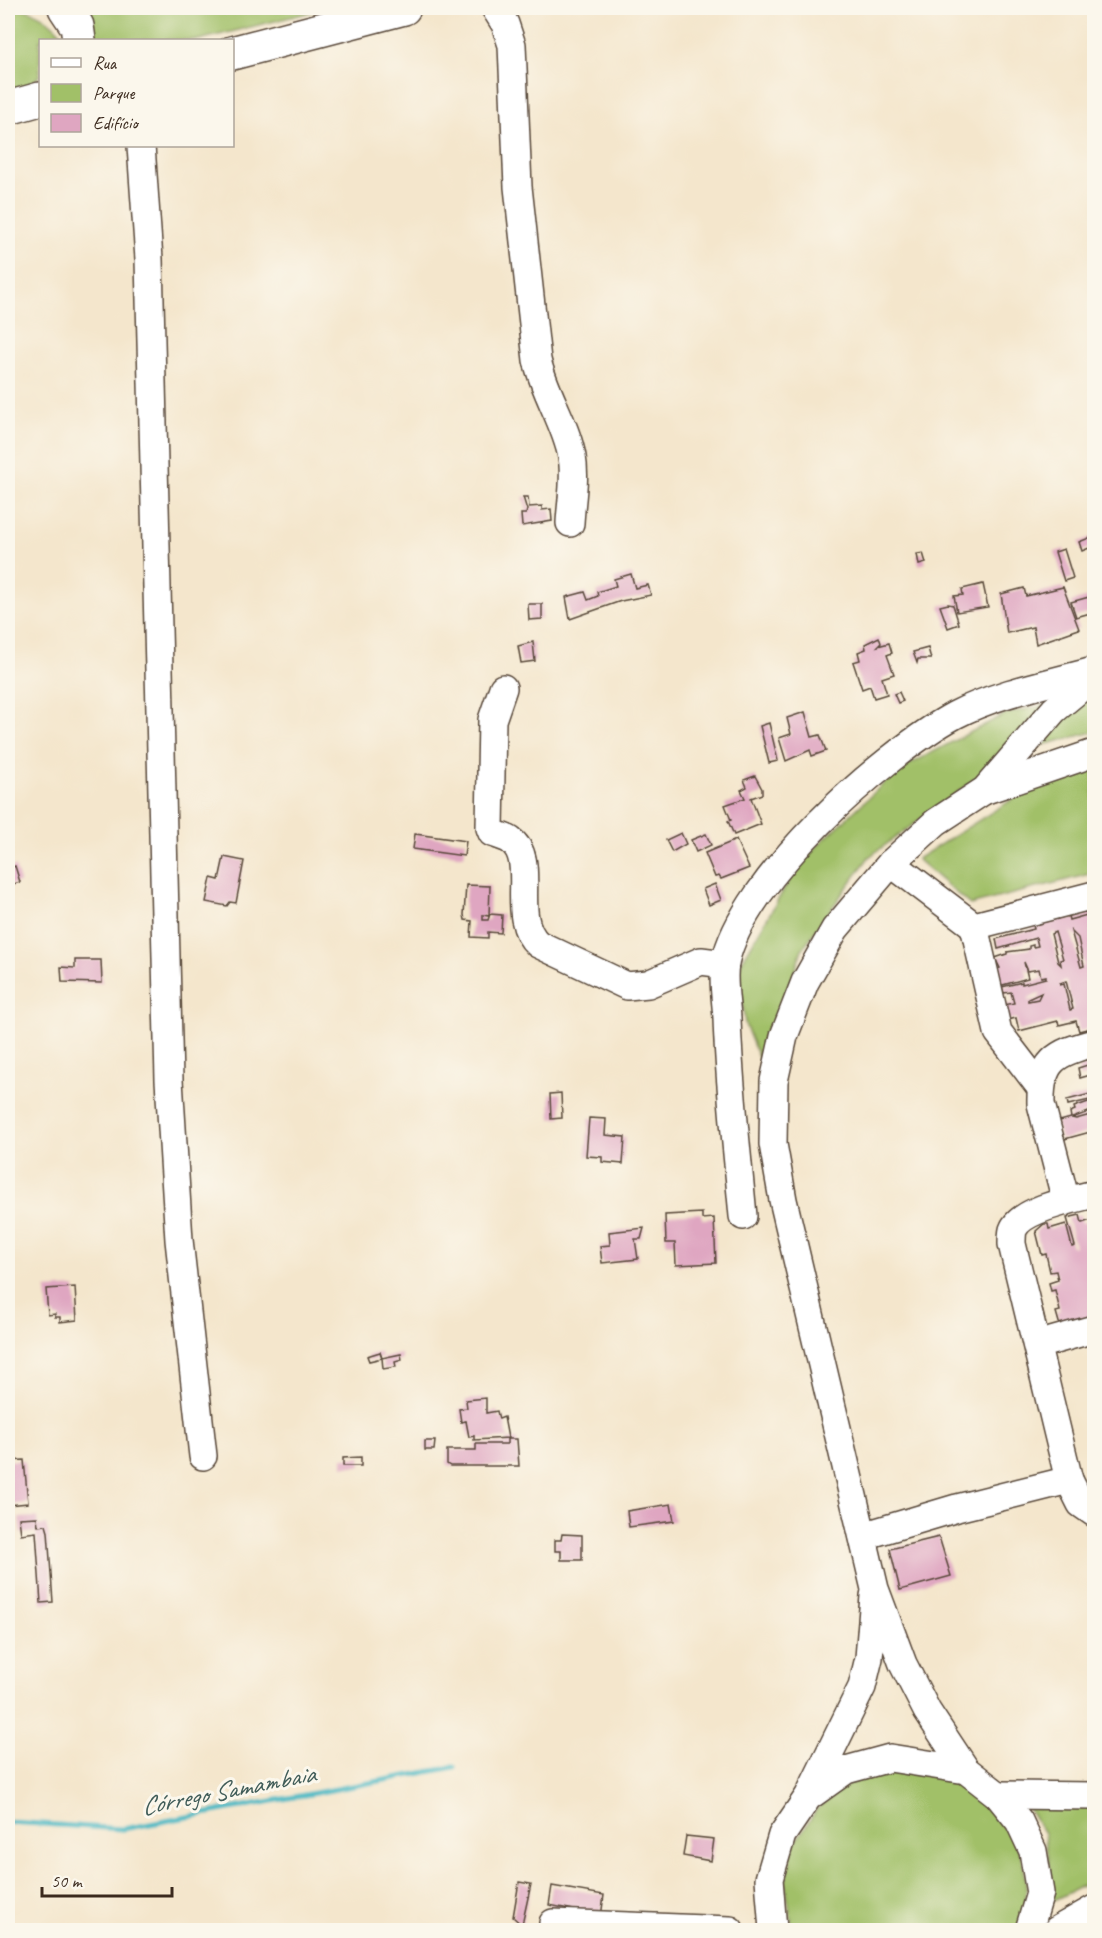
<svg xmlns="http://www.w3.org/2000/svg" width="1102" height="1938" font-family="Caveat,sans-serif">
<style>
.green{fill:#a1c068;stroke:#6e7543;stroke-width:1.5}
.lines{fill:none;stroke-linecap:round;stroke-linejoin:round}
.stream{stroke:#4ab8c3;stroke-width:5}
.building{fill:#dfa6c1;fill-rule:evenodd}
.minor-casing{stroke:#574638;stroke-width:30}
.major-casing{stroke:#574638;stroke-width:36}
.minor{stroke:#fff;stroke-width:27}
.major{stroke:#fff;stroke-width:33}
.labels{text-anchor:middle;dominant-baseline:central;stroke-width:6;stroke-linejoin:round;paint-order:stroke}
.water-label{font-size:26px;font-style:italic;fill:#405c58;stroke:#fbf7ec}
</style>
<rect width="100%" height="100%" fill="#fbf7ec"/>
<filter id="ink" filterUnits="userSpaceOnUse"><feTurbulence type="fractalNoise" baseFrequency=".0167" numOctaves="2"/><feDisplacementMap in="SourceGraphic" scale="12" xChannelSelector="R" yChannelSelector="G"/><feConvolveMatrix kernelMatrix="1 2 1 2 8 2 1 2 1" color-interpolation-filters="sRGB"/></filter>
<filter id="wash" filterUnits="userSpaceOnUse"><feTurbulence type="fractalNoise" baseFrequency=".008" numOctaves="4" result="noise"/><feDisplacementMap in="SourceGraphic" scale="24" xChannelSelector="R" yChannelSelector="G"/><feGaussianBlur stdDeviation="1.35" result="paint"/><feColorMatrix in="noise" values="0 0 0 0 0 0 0 0 0 0 0 0 0 0 0 0 0 1.4 0 .05"/><feComposite in="paint" operator="in"/></filter>
<g filter="url(#wash)">
<rect width="100%" height="100%" fill="#f4e6cc"/>
<g class="green">
<path d="M8 8C30 8 45 15 60 32L59 40H40V75L28 87 8 92Z"/>
<path d="M76 8H327L199 40H83Z"/>
<path d="M1094 694V732L1011 753 869 857 802 949 763 1069 745 1024 738 968 800 862 897 771 1005 714Z"/>
<path d="M1094 761V873L970 905 917 859 1064 767Z"/>
<path d="M888 1771C914 1772 940 1772 964 1785 1014 1812 1040 1877 1019 1930H793L785 1883 794 1844 817 1809 849 1784Z"/>
<path d="M1094 1805V1880L1050 1902 1053 1893 1044 1833 1027 1807Z"/>
</g>
<g class="lines">
<path class="stream" d="M8 1822 123 1829 454 1767"/>
</g>
<g id="blocks">
<g class="building">
<path d="M523 497H528L529 507 542 506V510L551 509 552 521 522 526 521 514H526L527 510Z"/>
<path d="M1094 536V546L1082 551 1079 542Z"/>
<path d="M1064 549 1073 578 1064 581 1055 552Z"/>
<path d="M923 553 926 563 919 565 917 554Z"/>
<path d="M631 574 635 588 648 585 651 595 621 601 570 619 566 597 585 592 588 600 598 596 597 592 616 586 614 579Z"/>
<path d="M983 584 988 607 957 612 954 596 963 595 962 589Z"/>
<path d="M1063 587 1079 629 1036 644 1033 627 1007 633 1001 594 1024 588 1026 596Z"/>
<path d="M1089 597 1094 612 1076 617 1071 602Z"/>
<path d="M528 604H542V619L529 620Z"/>
<path d="M948 604 953 605 959 624 948 628 940 606Z"/>
<path d="M879 637 881 643 878 646 889 643 892 653 887 655 894 674 882 678 887 694 874 698 870 686 862 689 853 662 860 660 858 652 866 649 865 644Z"/>
<path d="M533 642 535 661 521 663 518 646Z"/>
<path d="M928 648 931 659H918L917 663 913 652Z"/>
<path d="M899 692 903 701 898 703 894 694Z"/>
<path d="M805 712 812 737 820 735 826 751 812 756 810 750 786 761 779 738 791 734 787 718Z"/>
<path d="M769 723 778 761 769 763 760 726Z"/>
<path d="M755 776 762 789V794L751 798 761 824 734 835 728 821 731 820 725 805 745 798 741 790 747 787 744 780Z"/>
<path d="M681 833 686 844 672 852 666 840Z"/>
<path d="M415 834 466 841 464 856 413 849Z"/>
<path d="M706 834 711 845 696 852 691 840Z"/>
<path d="M736 840 749 868 721 879 719 876 715 877 705 853Z"/>
<path d="M224 857 244 861 236 903 230 902 227 906 206 902 211 878 219 880Z"/>
<path d="M15 866 20 882 8 886V869Z"/>
<path d="M715 884 721 900 709 905 703 889Z"/>
<path d="M466 885 490 886 489 916 483 915V920H488L490 914 502 915 501 933 488 932V938L471 937 472 921 465 920 464 915Z"/>
<path d="M1094 908V1009L1092 1010 1094 1027 1079 1031 1076 1021 1059 1025 1058 1021 1019 1031 1016 1018 1008 1020 1004 1005 1014 1003 1011 992 1004 993 1002 987 1022 982V984L1046 978V976L1041 977 1039 969 1028 971 1024 962 1028 978 999 986 994 970 1000 968 995 958 1007 954V952L1029 949V946L1033 945V947L1038 946 1036 938 998 949 996 939 1034 929 1033 925 1068 916 1069 920 1087 915 1085 910ZM1071 931 1078 938 1084 966 1081 967ZM1055 932 1063 959 1060 960 1061 965 1058 962 1051 934ZM1066 981 1073 1009 1070 1010 1064 984 1060 985V983ZM1041 993 1038 999 1028 1001V999Z"/>
<path d="M75 960H101L102 983 62 982 61 967 75 968Z"/>
<path d="M1094 1063V1074L1080 1078 1078 1068Z"/>
<path d="M561 1093 562 1118 551 1119 550 1094Z"/>
<path d="M1094 1093V1099L1068 1105 1067 1100Z"/>
<path d="M1094 1100V1110L1072 1118 1076 1119 1094 1114V1131L1061 1140 1056 1122 1071 1118 1070 1112 1075 1110 1074 1107Z"/>
<path d="M589 1118 606 1119 605 1135 625 1137 623 1164 602 1162V1157L586 1156Z"/>
<path d="M702 1213V1219L714 1218 716 1263 676 1265 675 1243H666L665 1215Z"/>
<path d="M1080 1215 1082 1223 1094 1219V1268L1090 1262 1092 1272H1094V1317L1060 1326 1056 1312 1060 1311 1055 1290 1051 1291 1049 1283 1058 1280 1056 1271 1050 1272 1046 1254 1042 1255 1036 1231 1044 1224H1048L1049 1229 1066 1224 1072 1247 1075 1246 1067 1218Z"/>
<path d="M644 1228 641 1239H635L638 1259 602 1263 600 1246 610 1245 609 1232Z"/>
<path d="M75 1287 77 1320 60 1322V1317H55V1314L48 1315 46 1289Z"/>
<path d="M380 1352 382 1358 401 1354 402 1360 395 1362 396 1367 383 1369 382 1358 369 1361 367 1356Z"/>
<path d="M486 1398V1413L497 1411 499 1419 504 1417 508 1438 474 1440V1436L469 1437 466 1421 461 1422 459 1409 467 1408 466 1400Z"/>
<path d="M507 1439H517L519 1466H450L447 1464V1450H476V1444H507Z"/>
<path d="M425 1441H435L434 1450H425Z"/>
<path d="M361 1457V1466H343V1458Z"/>
<path d="M24 1460 28 1503 8 1505V1461Z"/>
<path d="M671 1504 674 1521 629 1527 627 1511Z"/>
<path d="M37 1517 38 1526 46 1525 48 1532 53 1602 41 1603 36 1532 21 1534 19 1518Z"/>
<path d="M562 1534 582 1535V1560H561V1551H555V1540H561Z"/>
<path d="M939 1537 951 1576 900 1590 890 1549Z"/>
<path d="M686 1836 714 1839 711 1861 683 1856Z"/>
<path d="M519 1882 531 1884 522 1925 513 1917Z"/>
<path d="M552 1886 604 1895 600 1924 579 1911 549 1905Z"/>
</g>
</g>
</g>
<g filter="url(#ink)">
<use href="#blocks" fill-opacity="0" stroke="#574638" stroke-width="1.5"/>
<g class="lines">
<g class="minor-casing">
<g id="minor">
<path d="M495 8 505 24 512 45 518 187 537 360C545 394 566 424 572 457 576 478 571 502 570 523"/>
<path d="M141 146 149 259 169 1080 179 1240 203 1456"/>
<path d="M503 688 492 720 490 828 492 833C498 835 505 837 510 840 539 859 508 917 538 944L627 986 648 984 701 961 725 964"/>
<path d="M986 790 1094 753"/>
<path d="M891 863 974 926 1094 895"/>
<path d="M974 926 998 1032 1041 1088"/>
<path d="M1094 1194C1075 1199 1021 1209 1013 1230 1012 1234 1012 1240 1012 1244L1069 1480 1081 1504 1094 1513"/>
<path d="M1066 1201 1041 1104C1040 1061 1055 1053 1094 1043"/>
<path d="M743 1216C737 1150 729 1084 727 1018 726 1001 722 980 725 963 742 880 883 754 955 715 997 693 1048 684 1093 671"/>
<path d="M1037 1345 1094 1329"/>
<path d="M863 1536 957 1508 1069 1480"/>
<path d="M966 1770 927 1711 903 1664 875 1589 783 1200 773 1144 774 1081 784 1036 805 982 835 929 891 863 936 822 985 790 1054 710 1094 677"/>
<path d="M810 1793 862 1687 869 1658 874 1596"/>
<path d="M998 1795 1094 1796"/>
<path d="M553 1923 730 1930"/>
<path d="M773 1930 769 1879 782 1835 808 1797 846 1770 890 1758 966 1770 998 1795 1019 1821 1033 1851 1040 1893 1029 1930"/>
<path d="M1057 1930 1094 1909"/>
</g>
</g>
<g class="major-casing">
<g id="major">
<path d="M65 8 77 26 79 40"/>
<path d="M232 53 404 8"/>
<path d="M8 108 40 99"/>
</g>
</g>
<use href="#minor" class="minor"/>
<use href="#major" class="major"/>
</g>
</g>
<g class="labels">
<g class="water-label">
<text transform="translate(228 1790) rotate(-11)">Córrego Samambaia</text>
</g>
</g>
<rect width="1102" height="1938" fill="none" stroke="#fbf7ec" stroke-width="30"/>
<rect x="39" y="39" width="195" height="108" fill="#fbf7ec" stroke="#aea59a" stroke-width="1.5"/>
<rect x="51" y="58" width="30" height="9" fill="#ffffff" stroke="#aea59a" stroke-width="1.5"/>
<text x="93" y="69" font-size="18" fill="#3b2a1e">Rua</text>
<rect x="51" y="84" width="30" height="18" fill="#a1c068" stroke="#aea59a" stroke-width="1.5"/>
<text x="93" y="99" font-size="18" fill="#3b2a1e">Parque</text>
<rect x="51" y="114" width="30" height="18" fill="#dfa6c1" stroke="#aea59a" stroke-width="1.5"/>
<text x="93" y="129" font-size="18" fill="#3b2a1e">Edifício</text>
<path d="M42 1887v9h130v-9" fill="none" stroke="#3b2a1e" stroke-width="3"/>
<text x="51" y="1887" font-size="18" fill="#3b2a1e" stroke="#fbf7ec" stroke-width="4.5" paint-order="stroke">50 m</text>
</svg>
